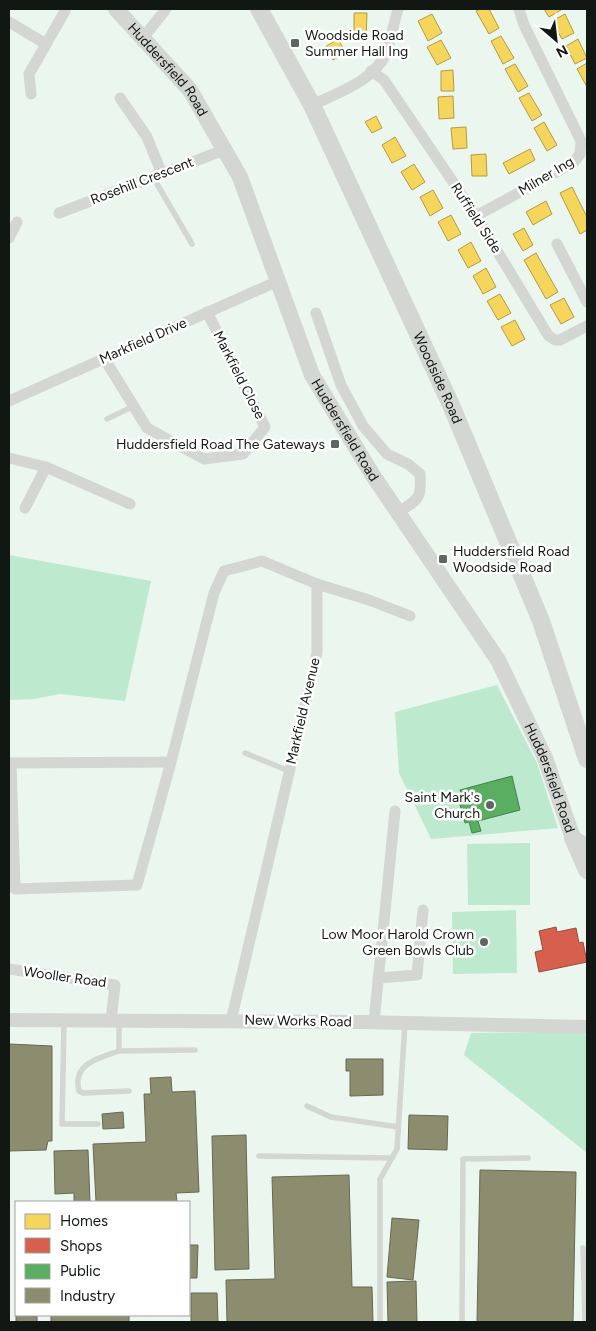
<svg xmlns="http://www.w3.org/2000/svg" width="596" height="1331" font-family="Figtree,sans-serif">
<style>
.green{fill:#bde9cf}
.homes{fill:#f6d55c;stroke:#b19c46}
.shops{fill:#d6604d;stroke:#9b4a3c}
.public{fill:#5aae61;stroke:#44814a}
.industry{fill:#8c8c6e;stroke:#676953}
.lines{fill:none;stroke-linecap:round;stroke-linejoin:round}
.service{stroke:#d4d6d4;stroke-width:5.5}
.minor{stroke:#d4d6d4;stroke-width:11}
.tertiary{stroke:#d4d6d4;stroke-width:14}
.secondary{stroke:#d4d6d4;stroke-width:16}
.primary{stroke:#d4d6d4;stroke-width:18}
.poi-dot{fill:#5d6660;stroke:#fff;stroke-width:2}
.labels{text-anchor:middle;dominant-baseline:central;stroke-width:5;stroke-linejoin:round;paint-order:stroke}
.poi-label{font-size:14px;fill:#111813;stroke:#fff;text-anchor:end}
.street-label{font-size:14px;fill:#111813;stroke:#fff}
</style>
<rect width="100%" height="100%" fill="#eaf6ee"/>
<g class="green">
<path d="M9 555 151 581 125 701 60 694 34 699 9 700Z"/>
<path d="M497 685 537 763 558 828 431 839 399 773 395 712Z"/>
<path d="M530 843V905H468L467 844Z"/>
<path d="M516 910 517 973 453 974 452 912Z"/>
<path d="M574 1032 587 1035V1153L464 1055 471 1033Z"/>
</g>
<g class="homes">
<path d="M480 9H489L499 28 489 34 476 11Z"/>
<path d="M544 9H560L561 10 549 17Z"/>
<path d="M354 13H367L366 40H354Z"/>
<path d="M432 14 442 33 428 41 418 21Z"/>
<path d="M565 14 574 33 562 39 552 21Z"/>
<path d="M501 36 514 58 503 64 491 41Z"/>
<path d="M338 39 346 53 333 60 325 47Z"/>
<path d="M578 39 587 58 575 64 566 46Z"/>
<path d="M441 40 451 58 437 65 427 47Z"/>
<path d="M587 63V87L577 69Z"/>
<path d="M515 64 528 86 518 92 505 69Z"/>
<path d="M453 70 454 91H441V71Z"/>
<path d="M529 93 542 115 532 121 519 98Z"/>
<path d="M453 96 454 118 439 119 438 97Z"/>
<path d="M376 116 382 128 372 133 365 122Z"/>
<path d="M544 122 557 145 547 151 534 128Z"/>
<path d="M466 127 467 148 453 149 451 128Z"/>
<path d="M395 137 406 156 392 163 382 145Z"/>
<path d="M530 149 535 160 509 174 503 163Z"/>
<path d="M486 154 487 176H472L471 155Z"/>
<path d="M414 164 425 182 412 190 401 172Z"/>
<path d="M572 187 587 217V230L580 234 560 193Z"/>
<path d="M433 190 443 208 430 216 420 197Z"/>
<path d="M546 201 552 214 533 225 526 212Z"/>
<path d="M451 215 461 234 448 241 438 222Z"/>
<path d="M524 228 533 245 523 251 513 234Z"/>
<path d="M471 242 481 261 468 268 458 250Z"/>
<path d="M536 253 558 292 546 299 524 260Z"/>
<path d="M486 268 496 287 483 294 473 276Z"/>
<path d="M500 294 511 313 498 320 487 301Z"/>
<path d="M564 298 574 317 561 324 550 305Z"/>
<path d="M515 320 525 339 512 346 501 327Z"/>
</g>
<path class="shops" d="M556 927 557 932 576 928 579 943 583 942 587 962 539 972 535 952 543 950 539 931Z"/>
<path class="public" d="M512 776 520 810 478 821 481 831 472 833 469 822 465 823 459 801 463 799 460 790Z"/>
<g class="industry">
<path d="M9 1044 52 1046V1141H48L46 1150 9 1151Z"/>
<path d="M346 1059H383V1095L350 1096V1071H346Z"/>
<path d="M171 1077 172 1092 195 1091 199 1192 176 1193 177 1202H96L93 1144 146 1142 144 1094H151L150 1078Z"/>
<path d="M123 1112 124 1128 103 1129 102 1114Z"/>
<path d="M409 1115 448 1116 447 1150 408 1149Z"/>
<path d="M246 1135 249 1269 215 1270 212 1136Z"/>
<path d="M88 1150 90 1202H74V1193L55 1194 54 1151Z"/>
<path d="M480 1170 576 1172 573 1322H477Z"/>
<path d="M349 1175 352 1287H372L373 1322H227L226 1280 275 1279 272 1177Z"/>
<path d="M392 1218 419 1220 413 1280 387 1277Z"/>
<path d="M189 1245H198L197 1278H189Z"/>
<path d="M416 1281 417 1322H388L387 1282Z"/>
<path d="M191 1293H217L218 1322H191Z"/>
<path d="M16 1315 37 1316V1322H16Z"/>
<rect x="51" y="1315" width="78" height="7"/>
</g>
<g class="lines">
<g class="service">
<path d="M153 177 192 244"/>
<path d="M107 419 134 406"/>
<path d="M245 753 289 771"/>
<path d="M64 1021 62 1124H98"/>
<path d="M119 1022V1051L195 1050"/>
<path d="M119 1051C98 1058 72 1064 79 1091L83 1093 129 1091"/>
<path d="M307 1106 331 1117 398 1127"/>
<path d="M259 1156 391 1158"/>
<path d="M583 1248 585 1322"/>
<path d="M380 1322V1179L397 1149 405 1023"/>
<path d="M462 1322 463 1159 528 1158"/>
</g>
<g class="minor">
<path d="M9 22 46 44"/>
<path d="M143 38 166 9"/>
<path d="M371 71 384 80 476 216 548 335 555 340H560L587 326"/>
<path d="M31 94 29 74 65 11"/>
<path d="M120 98 147 137 162 174"/>
<path d="M312 105C338 93 376 80 387 51 391 37 394 23 398 9"/>
<path d="M59 213 224 150"/>
<path d="M476 216 573 163 580 154 581 141 524 25 519 9"/>
<path d="M9 238 17 222"/>
<path d="M557 244 587 302"/>
<path d="M316 313 341 385 363 426 387 454 408 464 420 474C422 499 418 500 398 512"/>
<path d="M104 358 147 428 204 459 243 454 265 427 207 312"/>
<path d="M9 401 278 281"/>
<path d="M9 458 46 467 130 504"/>
<path d="M25 508 46 467"/>
<path d="M317 584 369 600 410 616"/>
<path d="M9 763 171 762 214 593 224 571 262 561 317 584V653L231 1021"/>
<path d="M11 763 15 889 137 885 171 762"/>
<path d="M9 969 115 985 111 1020"/>
<path d="M378 978 417 975 423 910"/>
<path d="M374 1022 395 811"/>
</g>
<path class="tertiary" d="M9 1020 361 1022 587 1027"/>
<path class="secondary" id="s1" d="M116 9 190 90 240 177 312 375 372 474 498 660 545 758 573 838 587 847"/>
<g class="primary">
<path id="s2" d="M259 9 312 105 451 405 541 621 587 759"/>
<path d="M573 838 587 870"/>
</g>
</g>
<g class="poi-dot">
<rect x="290" y="38" width="10" height="10" rx="2.5"/>
<rect x="330" y="439" width="10" height="10" rx="2.5"/>
<rect x="438" y="554" width="10" height="10" rx="2.5"/>
<circle cx="490" cy="805" r="5"/>
<circle cx="484" cy="942" r="5"/>
</g>
<g class="labels">
<g class="poi-label">
<text x="305" y="35" text-anchor="start">Woodside Road<tspan x="305" dy="16">Summer Hall Ing</tspan></text>
<text x="325" y="444">Huddersfield Road The Gateways</text>
<text x="453" y="551" text-anchor="start">Huddersfield Road<tspan x="453" dy="16">Woodside Road</tspan></text>
<text x="480" y="797">Saint Mark's<tspan x="480" dy="16">Church</tspan></text>
<text x="474" y="934">Low Moor Harold Crown<tspan x="474" dy="16">Green Bowls Club</tspan></text>
</g>
<g class="street-label">
<text stroke="none"><textPath href="#s1" startOffset="80">Huddersfield Road</textPath></text>
<text transform="translate(546 176) rotate(-31)">Milner Ing</text>
<text transform="translate(142 181) rotate(-21)">Rosehill Crescent</text>
<text transform="translate(476 218) rotate(57)">Ruffield Side</text>
<text transform="translate(143 341) rotate(-24)">Markfield Drive</text>
<text transform="translate(239 375) rotate(63)">Markfield Close</text>
<text stroke="none"><textPath href="#s2" startOffset="410">Woodside Road</textPath></text>
<text stroke="none"><textPath href="#s1" startOffset="485">Huddersfield Road</textPath></text>
<text transform="translate(303 711) rotate(-77)">Markfield Avenue</text>
<text stroke="none"><textPath href="#s1" startOffset="890">Huddersfield Road</textPath></text>
<text transform="translate(65 977) rotate(8)">Wooller Road</text>
<text transform="translate(298 1021) rotate(1)">New Works Road</text>
</g>
</g>
<rect width="596" height="1331" fill="none" stroke="#111813" stroke-width="20"/>
<rect x="15" y="1201" width="175" height="115" fill="#ffffff" stroke="#a0a3a1"/>
<rect x="25" y="1214" width="25" height="15" fill="#f6d55c" stroke="#a0a3a1"/>
<text x="60" y="1226" font-size="15" fill="#111813">Homes</text>
<rect x="25" y="1238" width="25" height="15" fill="#d6604d" stroke="#a0a3a1"/>
<text x="60" y="1251" font-size="15" fill="#111813">Shops</text>
<rect x="25" y="1264" width="25" height="15" fill="#5aae61" stroke="#a0a3a1"/>
<text x="60" y="1276" font-size="15" fill="#111813">Public</text>
<rect x="25" y="1288" width="25" height="15" fill="#8c8c6e" stroke="#a0a3a1"/>
<text x="60" y="1301" font-size="15" fill="#111813">Industry</text>
<g transform="translate(556 40) rotate(152)" stroke="#ffffff" stroke-width="4" paint-order="stroke">
<path d="M0-4L9 19L0 12L-9 19Z" fill="#111813"/>
<text y="-8" font-size="14" font-weight="bold" text-anchor="middle" fill="#111813">N</text>
</g>
</svg>
